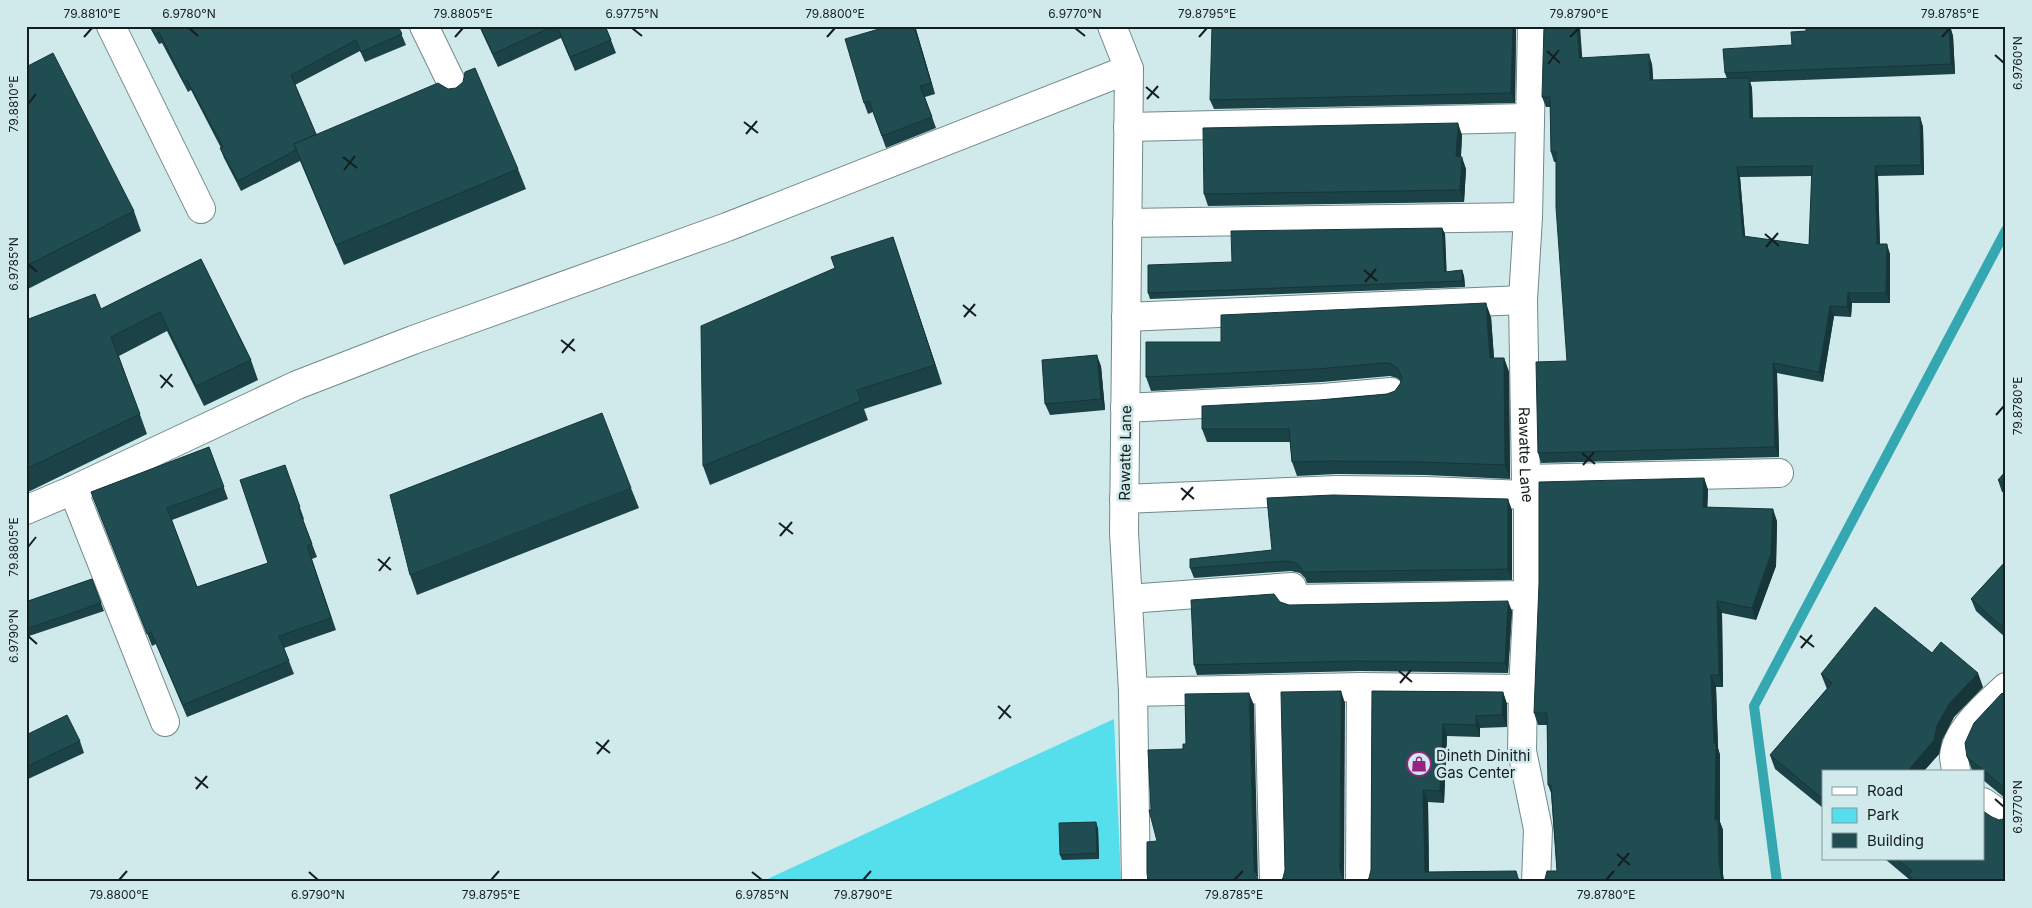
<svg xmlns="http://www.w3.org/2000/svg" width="2032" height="908" font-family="Inter,sans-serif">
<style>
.green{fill:#55dfec}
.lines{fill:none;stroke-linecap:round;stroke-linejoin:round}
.stream{stroke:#34a7b1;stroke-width:10}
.street-casing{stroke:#72898b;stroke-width:30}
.street{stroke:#fff;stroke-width:28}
.wall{fill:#1b4246;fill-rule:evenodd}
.shaded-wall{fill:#163639}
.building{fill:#1f4d51;stroke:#163639;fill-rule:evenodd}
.ticks{fill:none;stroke:#151e1f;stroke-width:2}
.labels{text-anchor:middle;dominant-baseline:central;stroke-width:5;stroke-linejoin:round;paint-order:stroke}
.street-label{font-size:15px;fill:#151e1f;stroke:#d0eaec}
.poi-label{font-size:15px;fill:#151e1f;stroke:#d0eaec;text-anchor:start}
.neatline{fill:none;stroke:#151e1f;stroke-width:2}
.ticks-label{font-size:12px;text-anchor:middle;fill:#151e1f}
</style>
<rect width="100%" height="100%" fill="#d0eaec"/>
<path class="green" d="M1114 719 1121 882H761Z"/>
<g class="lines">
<path class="stream" d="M1777 882 1754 706 2006 230"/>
<g class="street-casing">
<g id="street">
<path d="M111 26 201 209"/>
<path d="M424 26 457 94"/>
<path d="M1112 26 1129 69 1124 532 1133 692 1136 882"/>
<path id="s1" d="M1532 26 1528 217 1523 300 1526 479 1528 495V595L1523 689 1522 751 1538 829 1536 882"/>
<path d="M1128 127 1529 118"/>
<path d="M1127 223 1528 217"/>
<path d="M1126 317 1523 300"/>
<path d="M1125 408 1323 398 1391 392"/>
<path d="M1526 479 1779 473"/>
<path d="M73 490 165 722"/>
<path d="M1124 499 1337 490 1426 491 1528 495"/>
<path d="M26 510 73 490 297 385 413 340 727 227 1129 69"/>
<path d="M1128 599 1292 587V599L1528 595"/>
<path d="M1269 689 1274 882"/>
<path d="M1133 692 1361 687 1523 689"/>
<path d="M1956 772C1956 767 1954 761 1954 756 1956 730 1988 704 2006 687"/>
<path d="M1983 802 2006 818"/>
<path d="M1360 882 1361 687"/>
</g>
</g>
<use href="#street" class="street"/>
</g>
<g class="wall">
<path d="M149 26H398L406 45 365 62 360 51 295 85 316 134 518 169 526 189 344 265 300 161 241 191 224 158 220 148H221L191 90 188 92 162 43 159 44Z"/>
<path d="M479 26H607L606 27 616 53 575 71 561 38 498 67Z"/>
<path d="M889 26H915L935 94 925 97 936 128 886 148 873 112 868 114 864 103Z"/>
<path d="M1516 26 1515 103 1214 109 1210 100Z"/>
<path d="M1950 26 1953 36 1955 74 1750 82 1752 88 1753 118 1920 117 1923 127 1924 175 1878 176 1880 244 1890 254V303H1852L1851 317 1834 316 1823 382 1777 373 1779 457 1541 463 1538 453 1567 361 1556 162H1554L1551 152 1550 107H1546L1542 97 1582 58 1652 64 1653 80 1727 79 1725 73 1792 45ZM1812 176 1809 245 1745 237 1740 177Z"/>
<path d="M26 67 134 211 141 231 26 290Z"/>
<path d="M1462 135 1461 157 1466 169 1464 202 1208 206 1204 194Z"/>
<path d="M1442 228 1445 234 1446 272 1462 270 1464 276 1465 287 1150 299 1148 293 1232 262Z"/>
<path d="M893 237 942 384 864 409 868 420 710 485 703 466 835 268Z"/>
<path d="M201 259 251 360 258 380 204 406 167 331 119 356 147 434 26 493V320L101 309Z"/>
<path d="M1491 317 1494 358H1504L1509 372 1510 479 1426 475 1337 474 1297 476 1292 462 1290 442H1207L1202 429 1319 400 1387 394 1395 391 1400 384 1401 381 1397 378 1390 376 1322 382 1151 391 1146 377 1221 342Z"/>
<path d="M1101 366 1105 410 1050 415 1045 404Z"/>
<path d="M209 447 228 499 172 520 197 587 268 563 285 465 304 519 303 520 317 557 312 559 336 630 284 648 294 674 187 717 156 644 152 646 91 492Z"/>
<path d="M2006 471V494L2002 492 1998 480Z"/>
<path d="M1704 478 1708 490 1707 507 1777 521 1776 566 1756 620 1722 613 1723 687H1716L1718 748 1720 755V822L1723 830V874L1724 882H1541L1557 871 1551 793 1548 785 1547 725H1538L1534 713Z"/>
<path d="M631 488 639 508 417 595 410 575Z"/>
<path d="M1512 510V580L1307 583 1305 578 1300 573 1291 571 1194 578 1190 568 1272 550Z"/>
<path d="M2006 561V638L1976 611 1971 599Z"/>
<path d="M92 579 104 611 26 637V597L28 601Z"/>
<path d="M1280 602 1289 605 1512 611 1508 673 1361 671 1197 675 1194 665Z"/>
<path d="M1932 653 1983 687 1954 717 1942 740 1939 754 1923 772H1823V808L1775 769 1770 755 1827 689 1821 674Z"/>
<path d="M1372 691 1503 692 1507 704V727L1480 728V737L1447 736 1444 803 1428 802 1429 872 1519 879 1369 878 1371 870Z"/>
<path d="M2006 696V799L1983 780V772H1973L1972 770 1967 757Z"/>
<path d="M26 735 80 741 84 753 26 780Z"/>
<path d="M1098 828 1099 859 1062 860 1060 855Z"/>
<path d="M1885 859H1983L2006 882H1911L1910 880Z"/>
</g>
<g class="shaded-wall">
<path d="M914 26H915L935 94 931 83Z"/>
<path d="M1513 26H1516L1515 103 1511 93Z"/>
<path d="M1577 26H1580L1583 68 1579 58Z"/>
<path d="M1950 26 1953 36 1955 74 1951 64Z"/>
<path d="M1649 54 1652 64 1654 90 1650 80Z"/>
<path d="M1749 78 1752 88 1753 128 1750 118Z"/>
<path d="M1920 117 1923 127 1924 175 1921 165Z"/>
<path d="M1458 123 1462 135 1460 169 1456 156Z"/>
<path d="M1462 157 1466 169 1464 202 1460 190Z"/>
<path d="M1875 166 1878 176 1880 254 1877 244Z"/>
<path d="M1737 167 1740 177 1746 246 1743 236Z"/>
<path d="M1442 228 1445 234 1447 278 1445 272Z"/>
<path d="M893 237 899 256 942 384 935 365Z"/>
<path d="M1887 244 1890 254V303L1886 293Z"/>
<path d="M1462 270 1464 276 1465 287 1462 281Z"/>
<path d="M1848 293 1852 303 1851 317 1847 307Z"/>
<path d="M1486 303 1491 317 1495 372 1490 358Z"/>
<path d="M1830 306 1834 316 1823 382 1819 372Z"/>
<path d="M1097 355 1101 366 1105 410 1101 399Z"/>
<path d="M1504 358 1509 372 1510 479 1505 465Z"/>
<path d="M1773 363 1777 373 1779 457 1775 447Z"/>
<path d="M1704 478 1708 490 1707 519 1703 507Z"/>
<path d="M1508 499 1512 510V580L1508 569Z"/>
<path d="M1773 509 1777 521 1776 566 1756 620 1752 608Z"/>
<path d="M1508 601 1512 611 1508 673 1505 663Z"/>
<path d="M1717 601 1722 613 1723 687 1719 675Z"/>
<path d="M1978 673 1983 687 1954 717 1942 740 1939 754 1923 772H1907L1937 726 1949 704Z"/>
<path d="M1711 675 1716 687 1718 748 1720 755V822L1723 830V874L1724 882H1722L1715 821Z"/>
<path d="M1341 691 1345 703 1344 882 1340 870Z"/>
<path d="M1503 692 1507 704V727L1502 715Z"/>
<path d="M1249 693 1254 705 1258 882 1254 870Z"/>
<path d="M1476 716 1480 728V737L1476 725Z"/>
<path d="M1443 724 1447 736 1444 803 1440 791Z"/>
<path d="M1423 790 1428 802 1429 882 1425 872Z"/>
<path d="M1096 822 1098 828 1099 859 1097 853Z"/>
</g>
<g class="building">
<path d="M151 26H398L402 34 361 52 356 40 291 75 316 134 294 144 296 150 238 181 220 148 223 147 187 80 184 82 159 32 155 34Z"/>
<path d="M480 26H554L493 54Z"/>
<path d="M557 26H605L611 40 570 57Z"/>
<path d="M889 26H914L931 83 920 86 932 117 882 136 869 101 864 103 845 39Z"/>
<path d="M1212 26H1513L1511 93 1210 100Z"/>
<path d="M1544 26H1577L1579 58 1649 54 1650 80 1749 78 1750 118 1920 117 1921 165 1875 166 1877 244H1887L1886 293H1848L1847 307 1830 306 1819 372 1773 363 1775 447 1538 453 1536 362 1567 361 1556 207V152H1551L1550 97H1542ZM1812 166 1809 245 1743 236 1737 167Z"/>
<path d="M1806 26H1949L1951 64 1725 73 1723 49 1792 45 1791 32 1806 31Z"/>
<path d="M53 53 134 211 26 266V67Z"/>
<path d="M475 68 518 169 336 245 294 144 438 83 448 89 456 88 463 82 465 72Z"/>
<path d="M1458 123 1456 156 1462 157 1460 190 1204 194 1203 128Z"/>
<path d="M1442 228 1445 272 1462 270V281L1148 293V265L1232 262 1231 231Z"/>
<path d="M893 237 935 365 857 390 861 401 703 466 701 326 835 268 831 257Z"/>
<path d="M201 259 251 360 196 386 160 312 111 337 140 414 26 469V320L95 294 101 309Z"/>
<path d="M1486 303 1490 358H1504L1505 465 1421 462 1332 461 1292 462 1289 429H1202V406L1319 400 1387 394 1395 391 1400 384 1402 377 1398 369 1392 364 1385 363 1317 369 1146 377V342H1221V315Z"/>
<path d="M1097 355 1101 399 1045 404 1042 360Z"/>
<path d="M602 413 631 488 410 575 390 495Z"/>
<path d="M209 447 224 487 167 508 197 587 268 563 240 480 285 465 300 507H298L312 544 307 546 331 618 279 636 289 661 183 705 151 632 147 634 91 492Z"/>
<path d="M2006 471V486L1998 480Z"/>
<path d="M1704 478 1703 507 1773 509 1771 554 1752 608 1717 601 1719 675H1711L1714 743H1716L1715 821 1718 818 1719 862 1722 882H1541L1545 879 1547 871H1557L1551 785H1548L1547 713H1534L1539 583V482Z"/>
<path d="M1333 495 1508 499V569L1303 572 1301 568 1296 563 1287 561 1190 568V559L1272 550 1267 498Z"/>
<path d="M2006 561V630L1971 599Z"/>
<path d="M92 579 101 603 26 629V597L28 601Z"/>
<path d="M1274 594 1280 602 1289 605 1508 601 1505 663 1357 661 1194 665 1191 600Z"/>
<path d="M1875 607 1932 653 1941 642 1978 673 1949 704 1937 726 1934 740 1907 772H1823V799L1770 755 1832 683 1821 674Z"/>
<path d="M1341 691 1340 870 1342 877 1346 882H1279L1283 878 1285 870 1281 692Z"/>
<path d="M1372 691 1503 692 1502 715 1476 716V725L1443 724 1440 791 1423 790 1425 872 1516 871 1518 878 1522 882H1365L1369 878 1371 870Z"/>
<path d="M1249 693 1254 870 1256 878 1260 882H1148L1147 873V842L1157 841 1149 810H1151L1148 750 1183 749V744H1186L1185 694Z"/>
<path d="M2002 693 2006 696V789L1967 757 1965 743 1974 723Z"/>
<path d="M67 715 80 741 26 767V735Z"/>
<path d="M1983 811 1992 817 1999 820 2006 818V882H1916L1908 875 1912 871 1897 859H1983Z"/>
<path d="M1096 822 1097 853 1060 855 1059 823Z"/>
</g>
<path class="ticks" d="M189 28 198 36M632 28 642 36M1075 28 1085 36M84 37 92 28M455 37 463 28M827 37 835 28M1199 37 1207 28M1570 37 1579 28M1942 37 1950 28M1547 51 1560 63M1995 55 2004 63M1548 64 1559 50M1146 87 1159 98M1147 99 1158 86M28 104 36 94M744 122 758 133M746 134 757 121M343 157 357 168M344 170 355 156M1765 234 1779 246M1766 247 1778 233M28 264 37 272M1364 270 1377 281M1365 282 1376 269M963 305 976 316M964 317 975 304M561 340 575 351M562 353 574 339M160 375 173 387M161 388 172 374M1996 415 2004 406M1582 453 1595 464M1583 465 1594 452M1181 488 1194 499M1182 500 1193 487M779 523 793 534M780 536 792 522M28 547 36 537M378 559 391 570M379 571 390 557M28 636 37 644M1800 636 1814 647M1801 648 1812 635M1399 671 1412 682M1400 683 1411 670M998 706 1011 718M999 719 1010 705M596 742 610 753M597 754 609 740M195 777 208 788M196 789 207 776M1995 799 2004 807M1617 854 1630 865M1618 866 1629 853M309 872 318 880M752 872 762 880M119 880 127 871M491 880 499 871M863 880 871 871M1234 880 1243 871M1606 880 1614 871"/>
<defs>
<g id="shop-ring" transform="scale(1.25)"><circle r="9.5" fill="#d0eaec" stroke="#962381" stroke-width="1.5"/><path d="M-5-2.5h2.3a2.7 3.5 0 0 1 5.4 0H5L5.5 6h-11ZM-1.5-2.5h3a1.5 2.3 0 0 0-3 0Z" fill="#962381"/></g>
</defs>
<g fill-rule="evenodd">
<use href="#shop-ring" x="1419" y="764"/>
</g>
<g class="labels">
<g class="street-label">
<text transform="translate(1125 453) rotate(-89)">Rawatte Lane</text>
<text stroke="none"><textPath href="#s1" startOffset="429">Rawatte Lane</textPath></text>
</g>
<g class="poi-label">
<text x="1436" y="755">Dineth Dinithi<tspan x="1436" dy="17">Gas Center</tspan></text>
</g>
</g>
<rect width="2032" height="908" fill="none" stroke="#d0eaec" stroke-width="55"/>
<rect x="1822" y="770" width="162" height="90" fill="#d0eaec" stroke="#85989a"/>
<rect x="1832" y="787" width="25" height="8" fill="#ffffff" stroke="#85989a"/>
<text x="1867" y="796" font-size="15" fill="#151e1f">Road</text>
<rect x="1832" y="808" width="25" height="15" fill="#55dfec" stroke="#85989a"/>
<text x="1867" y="820" font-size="15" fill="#151e1f">Park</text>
<rect x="1832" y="833" width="25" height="15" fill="#1f4d51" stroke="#85989a"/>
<text x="1867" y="846" font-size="15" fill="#151e1f">Building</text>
<rect x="28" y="28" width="1976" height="852" class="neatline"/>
<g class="ticks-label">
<text x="92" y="18">79.8810°E</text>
<text x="189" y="18">6.9780°N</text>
<text x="463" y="18">79.8805°E</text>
<text x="632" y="18">6.9775°N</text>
<text x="835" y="18">79.8800°E</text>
<text x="1075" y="18">6.9770°N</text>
<text x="1207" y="18">79.8795°E</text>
<text x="1579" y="18">79.8790°E</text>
<text x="1950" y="18">79.8785°E</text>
<text transform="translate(2018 63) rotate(-90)" y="4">6.9760°N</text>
<text transform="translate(14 104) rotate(-90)" y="4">79.8810°E</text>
<text transform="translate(14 264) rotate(-90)" y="4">6.9785°N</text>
<text transform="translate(2018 406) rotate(-90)" y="4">79.8780°E</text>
<text transform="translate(14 547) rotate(-90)" y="4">79.8805°E</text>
<text transform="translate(14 636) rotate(-90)" y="4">6.9790°N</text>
<text transform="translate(2018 807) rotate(-90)" y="4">6.9770°N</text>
<text x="119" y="899">79.8800°E</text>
<text x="318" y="899">6.9790°N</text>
<text x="491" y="899">79.8795°E</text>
<text x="762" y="899">6.9785°N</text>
<text x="863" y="899">79.8790°E</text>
<text x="1234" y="899">79.8785°E</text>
<text x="1606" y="899">79.8780°E</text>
</g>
</svg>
